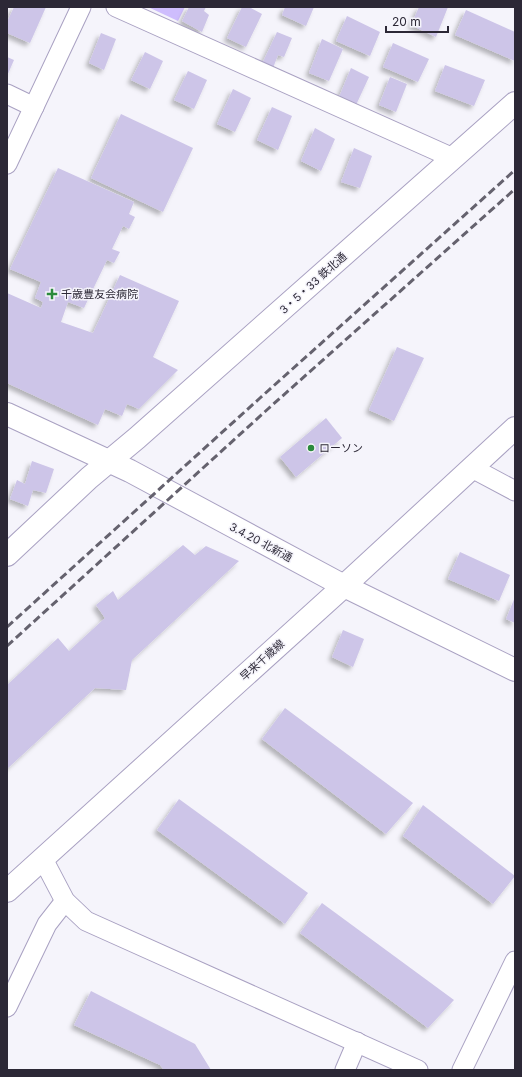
<svg xmlns="http://www.w3.org/2000/svg" width="522" height="1077" font-family="Inter,'Noto Sans JP',sans-serif">
<style>
.green{fill:#cebdfd}
.building{fill:#cdc5e8;filter:url(#shadow)}
.lines{fill:none;stroke-linecap:round;stroke-linejoin:round}
.minor-casing{stroke:#a9a1c2;stroke-width:21}
.tertiary-casing{stroke:#a9a1c2;stroke-width:24}
.secondary-casing{stroke:#a9a1c2;stroke-width:24}
.minor{stroke:#fff;stroke-width:19}
.tertiary{stroke:#fff;stroke-width:22}
.secondary{stroke:#fff;stroke-width:22}
.rail{stroke:#65626e;stroke-width:3;stroke-dasharray:8 4;stroke-linecap:butt}
.poi-dot{fill:#2b8a3c;stroke:#f5f4fb;stroke-width:1.5}
.labels{text-anchor:middle;dominant-baseline:central;stroke-width:3;stroke-linejoin:round;paint-order:stroke}
.street-label{font-size:11px;fill:#2c2836;stroke:#f5f4fb}
.poi-label{font-size:11px;fill:#2c2836;stroke:#f5f4fb;text-anchor:start}
</style>
<defs>
<filter id="shadow"><feDropShadow dx="-3.5" dy="3.5" stdDeviation="2" flood-color="#0004"/></filter>
</defs>
<rect width="100%" height="100%" fill="#f5f4fb"/>
<path class="green" d="M148 7H185L178 21Z"/>
<g class="building">
<path d="M14 7H46L30 43 7 33V22Z"/>
<path d="M189 7H206L204 11 209 15 202 32 182 21Z"/>
<path d="M242 7H249L262 14 246 47 227 38Z"/>
<path d="M285 7H314L306 26 282 15Z"/>
<path d="M419 7H448L436 37 411 25Z"/>
<path d="M466 10 515 32V61L455 35Z"/>
<path d="M347 16 380 32 370 56 336 41Z"/>
<path d="M277 32 292 38 284 57 278 55 273 68 262 64Z"/>
<path d="M101 33 116 39 104 70 89 63Z"/>
<path d="M322 39 343 49 329 81 309 73Z"/>
<path d="M393 43 429 59 418 82 383 67Z"/>
<path d="M145 52 163 61 150 89 131 80Z"/>
<path d="M7 57 14 60 7 76Z"/>
<path d="M445 65 485 80 474 106 435 91Z"/>
<path d="M351 68 369 77 356 105 339 97Z"/>
<path d="M188 71 207 80 194 109 174 100Z"/>
<path d="M390 77 407 84 396 112 379 105Z"/>
<path d="M233 89 251 98 235 132 217 124Z"/>
<path d="M272 107 292 116 278 150 257 140Z"/>
<path d="M121 114 193 148 163 212 91 178Z"/>
<path d="M315 128 335 139 321 171 301 161Z"/>
<path d="M354 148 372 156 360 188 341 182Z"/>
<path d="M58 168 134 202 129 214 135 217 129 229 123 226 112 249 120 252 114 263 107 260 84 308 68 302 61 322 93 333 120 275 179 301 153 357 178 370 139 409 127 404 122 416 105 409 98 425 7 383V293L41 308 43 302 35 298 41 282 10 269Z"/>
<path d="M397 347 424 358 394 421 369 410Z"/>
<path d="M326 418 342 438 296 477 280 457Z"/>
<path d="M32 461 54 469 46 493 33 490 28 506 10 499 17 480 25 484Z"/>
<path d="M183 545 195 555 206 546 239 561 132 660 126 690 95 688 7 769V685L58 638 69 651 105 618 96 605 113 591 118 600Z"/>
<path d="M460 552 510 575 499 601 448 579Z"/>
<path d="M515 597V623L506 619Z"/>
<path d="M343 630 364 639 353 667 332 657Z"/>
<path d="M285 708 413 803 386 834 262 739Z"/>
<path d="M179 799 308 893 285 924 157 830Z"/>
<path d="M423 805 515 876 493 904 403 836Z"/>
<path d="M322 903 454 1000 428 1028 300 933Z"/>
<path d="M91 991 195 1044 211 1070H164L160 1065 74 1025Z"/>
</g>
<g class="lines">
<g class="minor-casing">
<g id="minor">
<path d="M116 7 453 158"/>
<path d="M7 94 34 107"/>
<path d="M7 164 81 7"/>
<path d="M472 468 515 491"/>
<path d="M43 859 65 901 86 921 418 1070"/>
<path d="M7 1007 47 924 65 901"/>
<path d="M345 1070 357 1042"/>
<path d="M462 1070 515 961"/>
</g>
</g>
<g class="tertiary-casing">
<g id="tertiary">
<path d="M7 414 130 471 344 586 515 670"/>
<path d="M7 555 89 478 137 438 515 103"/>
</g>
</g>
<g class="secondary-casing">
<path id="secondary" d="M7 891 344 586 515 428"/>
</g>
<use href="#minor" class="minor"/>
<use href="#tertiary" class="tertiary"/>
<use href="#secondary" class="secondary"/>
<g class="rail">
<path d="M7 627 260 398 515 170"/>
<path d="M7 646 269 408 515 189"/>
</g>
</g>
<g class="poi-dot">
<path d="M50 288h4v4h4v4h-4v4h-4v-4h-4v-4h4z"/>
<circle cx="311" cy="448" r="4"/>
</g>
<g class="labels">
<g class="street-label">
<text transform="translate(313 283) rotate(-42)">3・5・33 鉄北通</text>
<text transform="translate(261 542) rotate(28)">3.4.20 北新通</text>
<text transform="translate(262 660) rotate(-42)">早来千歳線</text>
</g>
<g class="poi-label">
<text x="61" y="294">千歳豊友会病院</text>
<text x="319" y="448">ローソン</text>
</g>
</g>
<rect width="522" height="1077" fill="none" stroke="#2c2836" stroke-width="16"/>
<path d="M386 26v6h62v-6" fill="none" stroke="#2c2836" stroke-width="2"/>
<text x="392" y="26" font-size="12" fill="#2c2836" stroke="#f5f4fb" stroke-width="3" paint-order="stroke">20 m</text>
</svg>
